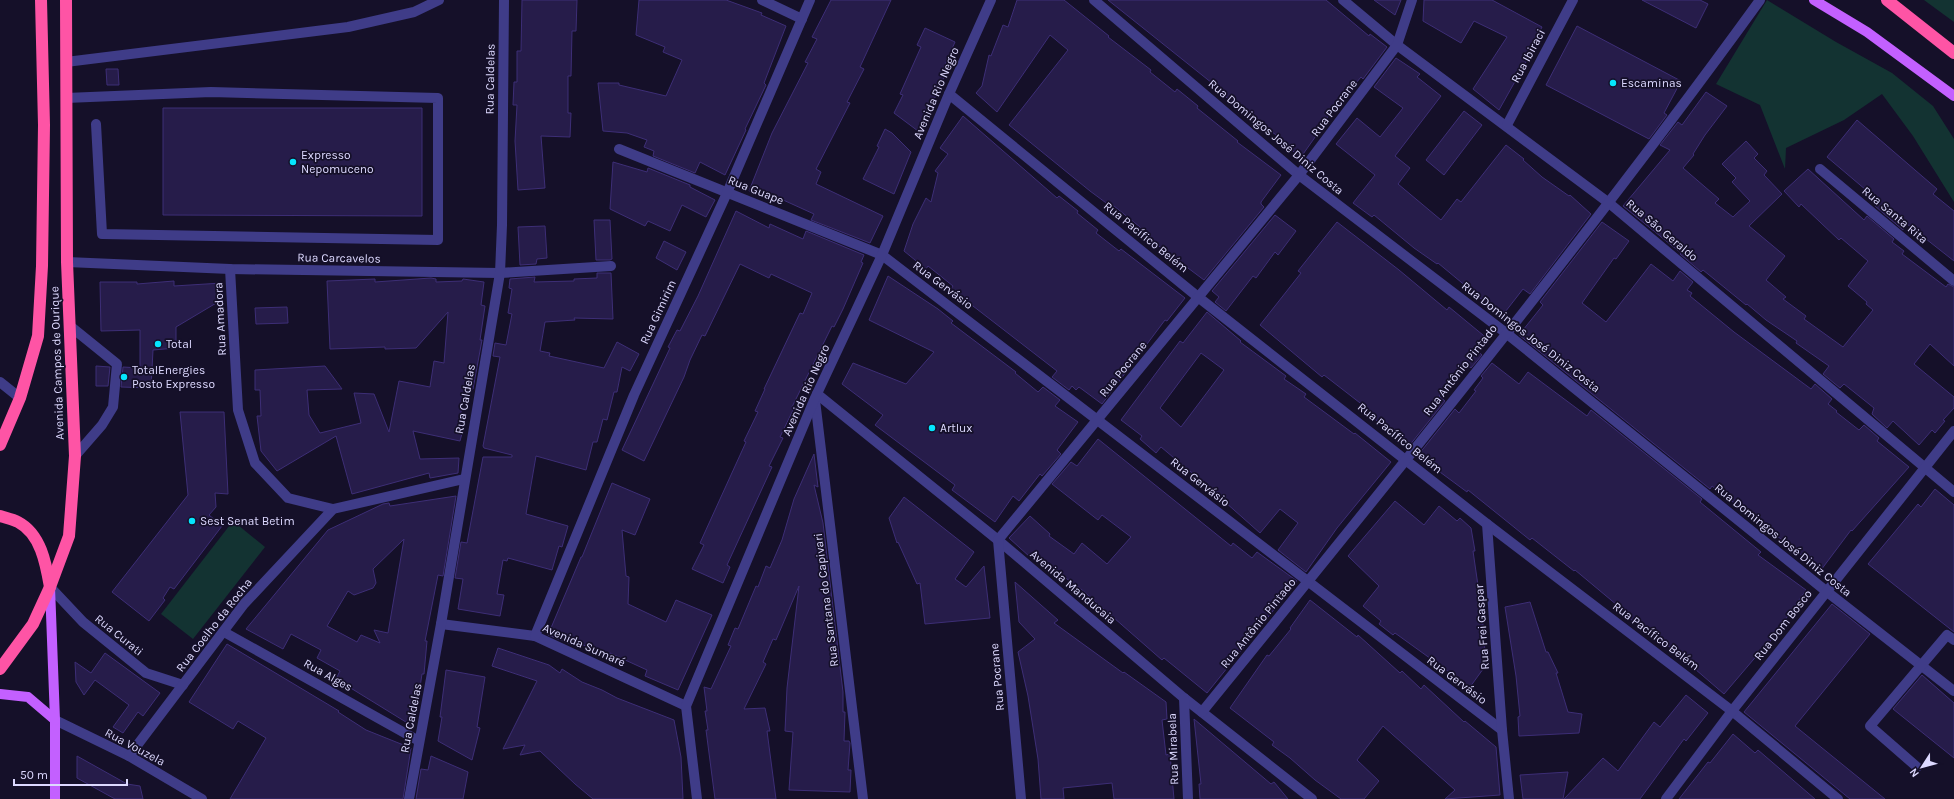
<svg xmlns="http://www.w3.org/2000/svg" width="1954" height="799" font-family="Karla,sans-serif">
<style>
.green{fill:#133332}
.building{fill:#261c4a;stroke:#3d2e76;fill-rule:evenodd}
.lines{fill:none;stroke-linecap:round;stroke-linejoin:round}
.minor{stroke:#3f3c88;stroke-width:10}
.major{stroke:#c360ff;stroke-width:10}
.highway{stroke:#fe54a5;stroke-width:12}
.poi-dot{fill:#05e5fe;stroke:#151029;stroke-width:1.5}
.labels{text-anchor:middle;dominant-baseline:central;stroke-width:3.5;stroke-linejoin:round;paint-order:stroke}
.street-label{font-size:12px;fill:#ddd9ff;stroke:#151029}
.poi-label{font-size:12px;fill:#ddd9ff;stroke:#151029;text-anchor:start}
</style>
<rect width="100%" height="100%" fill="#151029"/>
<g class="green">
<path d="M1767 0 1836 42 1892 73 1933 106 1954 139V202L1913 136 1882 94 1844 120 1786 148 1785 169 1760 105 1716 84Z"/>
<path d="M1924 0H1954V22Z"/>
<path d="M233 521 265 547 193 639 161 614Z"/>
</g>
<g class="building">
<path d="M522 0H577L576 31H572L571 76H568V113H571L570 137 541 136 545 188 518 190 515 141 517 105H513L514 82H517V51H521Z"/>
<path d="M639 0H726L762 13 761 15 786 26 764 83 766 85 745 129 746 130 725 175 700 162 695 173 653 156 654 151 644 147 647 140 627 133 603 131 598 83H619V85L666 96 682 60 663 52 665 47 636 35Z"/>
<path d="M831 0H891L860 67 864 69 847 102 850 103 816 169 821 172 816 184 883 216 870 243 811 220 814 214 770 194 768 198 749 191 772 133 808 63 805 62 817 39 812 37Z"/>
<path d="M1017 0H1064L1109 36 1108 37 1151 70 1150 72 1175 92 1177 89 1198 106 1197 108 1238 141 1237 142 1281 175 1261 202V204L1264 207 1204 280 1160 247 1139 229 1140 227 1114 206 1113 208 1090 191 1009 125 1068 50 1050 35 997 112 976 93 982 86 989 55 991 56 1003 25 1008 27Z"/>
<path d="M1108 0H1326L1369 36 1370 34 1387 47 1363 79 1361 77 1316 131 1318 133 1301 157 1282 143 1283 140 1235 105 1216 88 1217 87Z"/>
<path d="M1374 0H1401L1395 15Z"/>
<path d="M1424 0H1492L1542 27 1529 52 1531 53 1499 110 1473 89 1507 37 1474 21 1461 43 1423 21Z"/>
<path d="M1642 0H1700L1708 4 1696 28Z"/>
<path d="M1577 26 1681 81 1664 113 1667 115 1649 139 1546 85Z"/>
<path d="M925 28 955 42 944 67 948 69 925 119 928 120 922 134 894 113 903 95 900 94 921 47 917 45Z"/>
<path d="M1396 58 1420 74 1417 77 1441 96 1395 156 1410 168 1398 184 1441 220 1457 199 1461 202 1506 145 1524 159 1523 160 1542 177 1569 196 1570 195 1591 214 1530 294 1523 289 1502 316 1438 263 1437 264 1414 248 1374 215 1372 217 1353 203 1375 175 1336 144 1357 118 1380 137 1403 108 1374 87Z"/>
<path d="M106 69H118L119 85H107Z"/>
<path d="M1706 92 1727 106 1705 135 1693 154 1694 155 1683 168 1719 199 1715 203 1733 217 1750 201 1732 182 1736 178 1722 164 1746 141 1758 154 1754 158 1767 171 1764 175 1782 194 1749 226 1785 256 1766 280 1786 297 1783 299 1806 316 1804 319 1843 347 1873 310 1866 304 1867 302 1848 286 1868 261 1841 238 1839 240 1801 204 1799 207 1784 191 1808 169 1864 220 1867 216 1894 239 1892 242 1904 251 1902 254 1946 287 1948 284 1954 287V366L1930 344 1914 364 1954 397V408L1943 420 1945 421 1935 433 1932 430 1919 445 1893 421 1887 428 1872 414 1874 408 1844 384 1840 388 1823 374 1829 366 1796 343 1797 341 1766 320 1747 304 1746 305 1703 270 1701 272 1680 254 1681 253 1623 206 1670 150 1660 145 1678 122 1682 125Z"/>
<path d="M163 108H422V216L163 215Z"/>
<path d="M1464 111 1482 125 1444 175 1426 160Z"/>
<path d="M963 116 1057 198 1059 196 1078 211 1077 213 1098 230 1096 233 1119 251 1121 249 1185 298 1167 321 1165 320 1102 404 1079 387 1076 390 1072 386 1069 390 1052 377 1057 371 951 289 953 286 928 266 926 269 904 251 913 224 926 198 931 202 938 173 935 171 948 154 940 148Z"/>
<path d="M1857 120 1937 189 1933 194 1954 211V261L1907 224 1903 230 1875 206 1879 201 1827 157Z"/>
<path d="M885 129 892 133 911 152 894 194 863 179 879 147 877 146Z"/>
<path d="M613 162 647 172 648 168 690 185V187L715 200 706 217 682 205 670 231 648 221 645 226 610 209Z"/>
<path d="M736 211 769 228 770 224 803 239 806 231 864 255 861 262 863 263 843 309 834 327 832 326 792 407 794 408 780 437 783 438 769 466 772 467 727 565 730 567 723 583 692 569 704 545 700 543 746 442 744 441 758 412 755 411 765 389H764L800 313 803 314 812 293 771 274 769 278 740 264 705 336 702 335 690 360 684 377 644 461 622 450 670 348 668 347 677 330 680 331 698 296Z"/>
<path d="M1275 215 1296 231 1278 255 1275 252 1256 278 1253 276 1226 311 1215 302 1219 297 1212 291Z"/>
<path d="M594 220H610L612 259 610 260H596Z"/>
<path d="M1337 222 1399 270 1447 310 1449 307 1489 340 1479 352 1482 355 1471 368 1466 364 1439 396 1445 401 1409 446 1371 416 1373 413 1324 375 1322 377 1260 325 1301 273 1298 271Z"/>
<path d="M1602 222 1629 241 1616 259 1614 258 1582 303 1606 322 1651 264 1673 281 1680 271 1693 282 1687 290 1692 293 1690 296 1734 332 1811 389 1815 384 1832 399 1828 404 1837 411 1836 412 1859 430 1864 425 1879 438 1877 441 1909 467 1852 531 1851 530 1821 570 1712 486 1710 489 1519 335 1543 305 1540 302Z"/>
<path d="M545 226 547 258 537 259 536 264 520 265 518 227Z"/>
<path d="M664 241 686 252 677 270 656 258Z"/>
<path d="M597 273H611L613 319 574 318 575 320 545 322 540 351 550 353 549 356 604 368 617 342 639 354 630 371 622 367 617 392H614L607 420 603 419 597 442H593L586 470 536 456 526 514 568 526 562 547 559 546 552 570 508 558 507 561 503 560 497 594 504 595 500 616 458 609 463 579 455 578 461 542 467 543 483 457H512V455L484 448 483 446 500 357 493 356 495 343 506 345 512 314 508 313 512 289 509 288 510 279 535 277 534 282 574 281V279L597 278Z"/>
<path d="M888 276 938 309 953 321 951 323 1016 372 1015 373 1038 392 1043 387 1060 400 1055 406 1078 422 1057 450 1061 454 1042 476 1040 474 1019 501 1013 496 995 522 952 490 955 485 875 425 883 415 842 384 853 363 906 384 934 352 869 320Z"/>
<path d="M431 278 436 279V282L462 281 463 279 484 282 481 305 485 306 480 340H482L473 389H466L459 421 465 422 460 441 413 431 420 459 459 458 458 473 430 478 429 473 352 494 336 436 277 471 261 451 257 416H261L260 390H255V370L325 366 342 389 307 390 309 415 320 433 361 423 354 393 374 394 389 432 399 381 430 387 434 361 444 363 448 312 416 348 385 349V347L330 349 327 281 375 279V282Z"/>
<path d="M174 281V286L222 283 223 299 176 327V348L153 350 151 388 121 387 123 367 140 368V330L101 331 100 282H137V284Z"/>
<path d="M287 307 288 323 256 324 255 308Z"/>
<path d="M1207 312 1241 341 1240 342 1286 376 1284 379 1306 394 1304 397 1354 434 1355 433 1391 462 1337 528 1306 572 1278 550 1298 523 1280 509 1260 533 1225 502 1227 501 1186 468 1161 447 1156 453 1140 439 1142 436 1121 420 1180 341 1183 343ZM1201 353 1224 370 1181 427 1160 408Z"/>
<path d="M1492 363 1519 384 1528 372 1587 416 1591 410 1702 499 1700 502 1761 552 1758 555 1806 590 1766 647 1765 646 1724 694 1637 619 1634 622 1616 606 1617 605 1575 570 1574 571 1532 538 1530 540 1468 490 1467 492 1421 458 1419 454 1455 409 1459 413 1476 391 1474 390 1483 378 1481 376Z"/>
<path d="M96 366 110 367 108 386H96Z"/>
<path d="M180 412H224L228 494 215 493 216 507 209 515 222 526 174 589 170 587 163 598 165 600 149 621 112 592 188 495Z"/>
<path d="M1098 439 1231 546 1233 543 1252 558 1257 552 1297 581 1207 693 1164 658 1162 660 1081 589 1056 571 1055 573 1031 555 1030 557 1009 538 1030 516 1050 534 1049 536 1074 554 1082 543 1107 564 1131 537 1102 515 1098 520 1052 484 1071 462 1077 466Z"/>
<path d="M814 454 818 487 814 485 823 523 843 692V712H845L844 741H849L850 743 848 770H851L850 792 789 790 793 732 785 731 787 688 799 586 776 640 773 639 763 662 766 664 744 709 765 708 770 731H767L776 799H715L706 730H708L705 711H707L704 687 711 689 731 646 728 645 735 628 738 629 756 586 758 587 766 566 770 568 782 540 794 499Z"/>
<path d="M612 483 650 499 635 535 622 530 626 576 629 577 628 604 666 622 676 600 712 615 678 690 645 676 647 670 610 653 609 656 574 641 573 645 548 635 581 557H582Z"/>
<path d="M1935 489 1954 505V632L1868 564 1918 504 1921 507Z"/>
<path d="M456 496 443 576 438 575 425 641H427L424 674H422L414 727 336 679 340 671 317 658 321 650 291 634 283 649 246 629 328 530 383 504 389 503 390 506ZM404 539 388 633 374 630 380 643 361 635 357 642 327 626 348 591 354 595 373 588 376 583 373 569Z"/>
<path d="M904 497 974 552 955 579 966 587 984 566 990 618 925 624 920 583 917 584 898 542 897 543 889 518Z"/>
<path d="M1395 501 1424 525 1439 506 1457 521 1460 518 1471 528 1475 551H1473L1482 613 1486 665 1470 687 1395 633 1393 635 1379 624 1381 621 1363 606 1379 586 1348 556Z"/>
<path d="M1015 582 1058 620 1054 623 1123 673 1124 672 1166 702 1167 719 1162 720 1166 755 1170 754 1174 799H1114L1112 783 1063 788 1064 799H1041L1038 759 1028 696 1018 652 1035 639 1019 622Z"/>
<path d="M1310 600 1357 637 1358 635 1400 673 1402 671 1421 689 1424 685 1464 722 1465 721 1496 747 1500 795 1445 799 1455 790 1383 726 1357 760 1379 781 1364 799H1341L1315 780 1290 758 1272 745 1274 742 1230 708 1267 655 1269 656 1291 629 1290 628Z"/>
<path d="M1530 602 1546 652H1548L1558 673H1556L1568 712 1582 714 1579 733 1519 736 1518 717 1520 716 1516 676 1505 607Z"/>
<path d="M1832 604 1870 634 1795 726 1885 799H1850L1744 712Z"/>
<path d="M227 644 339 711 338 712 366 730 411 748 403 799H230L266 738 238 721 233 729 189 702Z"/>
<path d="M498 648 549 665 560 673 562 669 582 682 602 690 617 698 674 720 681 757 683 799H593L575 784 540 751 520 755 525 745 503 749 537 681 492 666Z"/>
<path d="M105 653 160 693 143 716 138 712 123 733 113 727 129 705 95 680 84 695 76 682 75 662 91 673Z"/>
<path d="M446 670 485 677 477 727 480 728 472 760 438 741 442 717H440Z"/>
<path d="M1922 675 1954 703V758L1893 709Z"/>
<path d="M1686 695 1708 713 1686 741 1684 739 1640 799H1564L1603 758 1618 771 1654 722 1660 727Z"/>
<path d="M1194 719 1271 784 1274 782 1288 799H1200L1199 784H1201Z"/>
<path d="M1733 734 1755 753 1758 750 1815 799H1679L1708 762 1710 763Z"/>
<path d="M77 756 127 784 140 786 143 799H115L77 778Z"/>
<path d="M431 756 468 772 463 799H416L421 769 428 770Z"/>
<path d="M1568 772 1563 799H1523L1520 775Z"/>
</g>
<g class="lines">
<g class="minor">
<path d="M762 0 802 19"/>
<path d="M1094 0 1299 175 1506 333 1826 591 1954 691"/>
<path d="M1343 0 1397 45 1609 203 1954 492"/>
<path d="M66 62 348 27 414 12 439 0"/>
<path d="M949 94 1198 297 1487 524 1732 711 1838 799"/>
<path d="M66 98 211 92 438 98V240L102 234 96 124"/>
<path d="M1507 125 1573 0"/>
<path d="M619 149 882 255 1502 730"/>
<path d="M1820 169 1954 281"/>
<path d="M67 262 230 269 500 273 611 266"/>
<path d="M230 269 238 410 255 463 288 498 333 509"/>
<path d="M70 326 117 364 113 407 102 425 75 456"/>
<path d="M0 382 20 398"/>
<path d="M817 394 998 540 1184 698 1312 799"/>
<path d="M815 400 863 799"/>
<path d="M1487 524 1502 730 1509 799"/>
<path d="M50 587 83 622 146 673 183 685"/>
<path d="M441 624 535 636 686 706"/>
<path d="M224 632 419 741"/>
<path d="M535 636 634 395 727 193 810 0"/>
<path d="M1184 698 1188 799"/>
<path d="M1202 712C1392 478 1583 244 1760 0"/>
<path d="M55 720 129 756 202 799"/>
<path d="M129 756 244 604 333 509 464 479"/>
<path d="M1917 767 1870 726 1947 635 1954 640"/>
<path d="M409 799 441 624 500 273 502 225 504 0"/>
<path d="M697 799 686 706 815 398 882 255 949 94 991 0"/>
<path d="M1021 799 998 540 1299 175 1397 45 1412 0"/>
<path d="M1666 799 1732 711 1954 431"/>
</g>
<g class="major">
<path d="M1814 0 1867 32 1954 96"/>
<path d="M50 587 55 720V799"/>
<path d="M0 694 28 697 55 720"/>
</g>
<g class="highway">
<path d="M1887 0 1954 53"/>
<path d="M0 445 20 398 38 336 42 266 44 125 41 0"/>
<path d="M0 516C6 518 12 519 18 522 41 534 46 564 50 587"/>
<path d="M0 669 33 624 50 587 69 536 75 456 67 262 66 0"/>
</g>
</g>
<g class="poi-dot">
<circle cx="1613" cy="83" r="4"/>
<circle cx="293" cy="162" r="4"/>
<circle cx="158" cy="344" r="4"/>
<circle cx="124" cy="377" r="4"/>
<circle cx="932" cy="428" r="4"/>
<circle cx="192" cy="521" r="4"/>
</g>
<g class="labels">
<g class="street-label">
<text transform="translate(1528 56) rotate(-62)">Rua Ibiraci</text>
<text transform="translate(490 79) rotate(-89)">Rua Caldelas</text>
<text transform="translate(936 93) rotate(-67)">Avenida Rio Negro</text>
<text transform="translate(1334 108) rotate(-53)">Rua Pocrane</text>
<text transform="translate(1276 137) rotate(40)">Rua Domingos José Diniz Costa</text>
<text transform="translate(756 190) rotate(22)">Rua Guape</text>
<text transform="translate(1895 215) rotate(40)">Rua Santa Rita</text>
<text transform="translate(1662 230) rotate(40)">Rua São Geraldo</text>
<text transform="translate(1146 237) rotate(39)">Rua Pacífico Belém</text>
<text transform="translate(339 258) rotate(1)">Rua Carcavelos</text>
<text transform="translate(943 285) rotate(37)">Rua Gervásio</text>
<text transform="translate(658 312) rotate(-65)">Rua Gimirim</text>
<text transform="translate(220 319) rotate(-93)">Rua Amadora</text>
<text transform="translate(1531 337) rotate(38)">Rua Domingos José Diniz Costa</text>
<text transform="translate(57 363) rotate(-92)">Avenida Campos de Ourique</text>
<text transform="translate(1123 369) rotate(-51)">Rua Pocrane</text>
<text transform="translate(1460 370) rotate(-52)">Rua Antônio Pintado</text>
<text transform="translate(806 390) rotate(-66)">Avenida Rio Negro</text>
<text transform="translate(465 399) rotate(-80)">Rua Caldelas</text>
<text transform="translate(1400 438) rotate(39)">Rua Pacífico Belém</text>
<text transform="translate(1200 482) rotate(38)">Rua Gervásio</text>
<text transform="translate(1783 540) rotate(39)">Rua Domingos José Diniz Costa</text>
<text transform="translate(1073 587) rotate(40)">Avenida Manducaia</text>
<text transform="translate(826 600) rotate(-97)">Rua Santana do Capivari</text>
<text transform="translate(1258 623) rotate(-51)">Rua Antônio Pintado</text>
<text transform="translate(214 625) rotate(-52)">Rua Coelho da Rocha</text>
<text transform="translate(1783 625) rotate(-52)">Rua Dom Bosco</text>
<text transform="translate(1482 627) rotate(-94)">Rua Frei Gaspar</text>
<text transform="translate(119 635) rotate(39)">Rua Curati</text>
<text transform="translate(1656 636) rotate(37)">Rua Pacífico Belém</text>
<text transform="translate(584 645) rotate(24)">Avenida Sumaré</text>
<text transform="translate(328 675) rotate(29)">Rua Alges</text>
<text transform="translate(997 677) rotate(-95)">Rua Pocrane</text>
<text transform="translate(1457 680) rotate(37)">Rua Gervásio</text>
<text transform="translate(411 718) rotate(-79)">Rua Caldelas</text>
<text transform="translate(135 747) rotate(28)">Rua Vouzela</text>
<text transform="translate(1173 749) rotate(-92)">Rua Mirabela</text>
</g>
<g class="poi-label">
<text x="1621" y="83">Escaminas</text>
<text x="301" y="155">Expresso<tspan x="301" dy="14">Nepomuceno</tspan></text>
<text x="166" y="344">Total</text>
<text x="132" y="370">TotalEnergies<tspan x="132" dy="14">Posto Expresso</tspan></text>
<text x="940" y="428">Artlux</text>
<text x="200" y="521">Sest Senat Betim</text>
</g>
</g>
<g transform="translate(1922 767) rotate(234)" stroke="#151029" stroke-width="3" paint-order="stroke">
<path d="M0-3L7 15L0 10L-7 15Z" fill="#ddd9ff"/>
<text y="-6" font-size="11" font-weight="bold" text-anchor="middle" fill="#ddd9ff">N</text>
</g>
<path d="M14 779v6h113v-6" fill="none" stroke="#ddd9ff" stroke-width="2"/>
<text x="20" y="779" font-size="12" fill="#ddd9ff" stroke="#151029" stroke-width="3" paint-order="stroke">50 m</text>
</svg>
